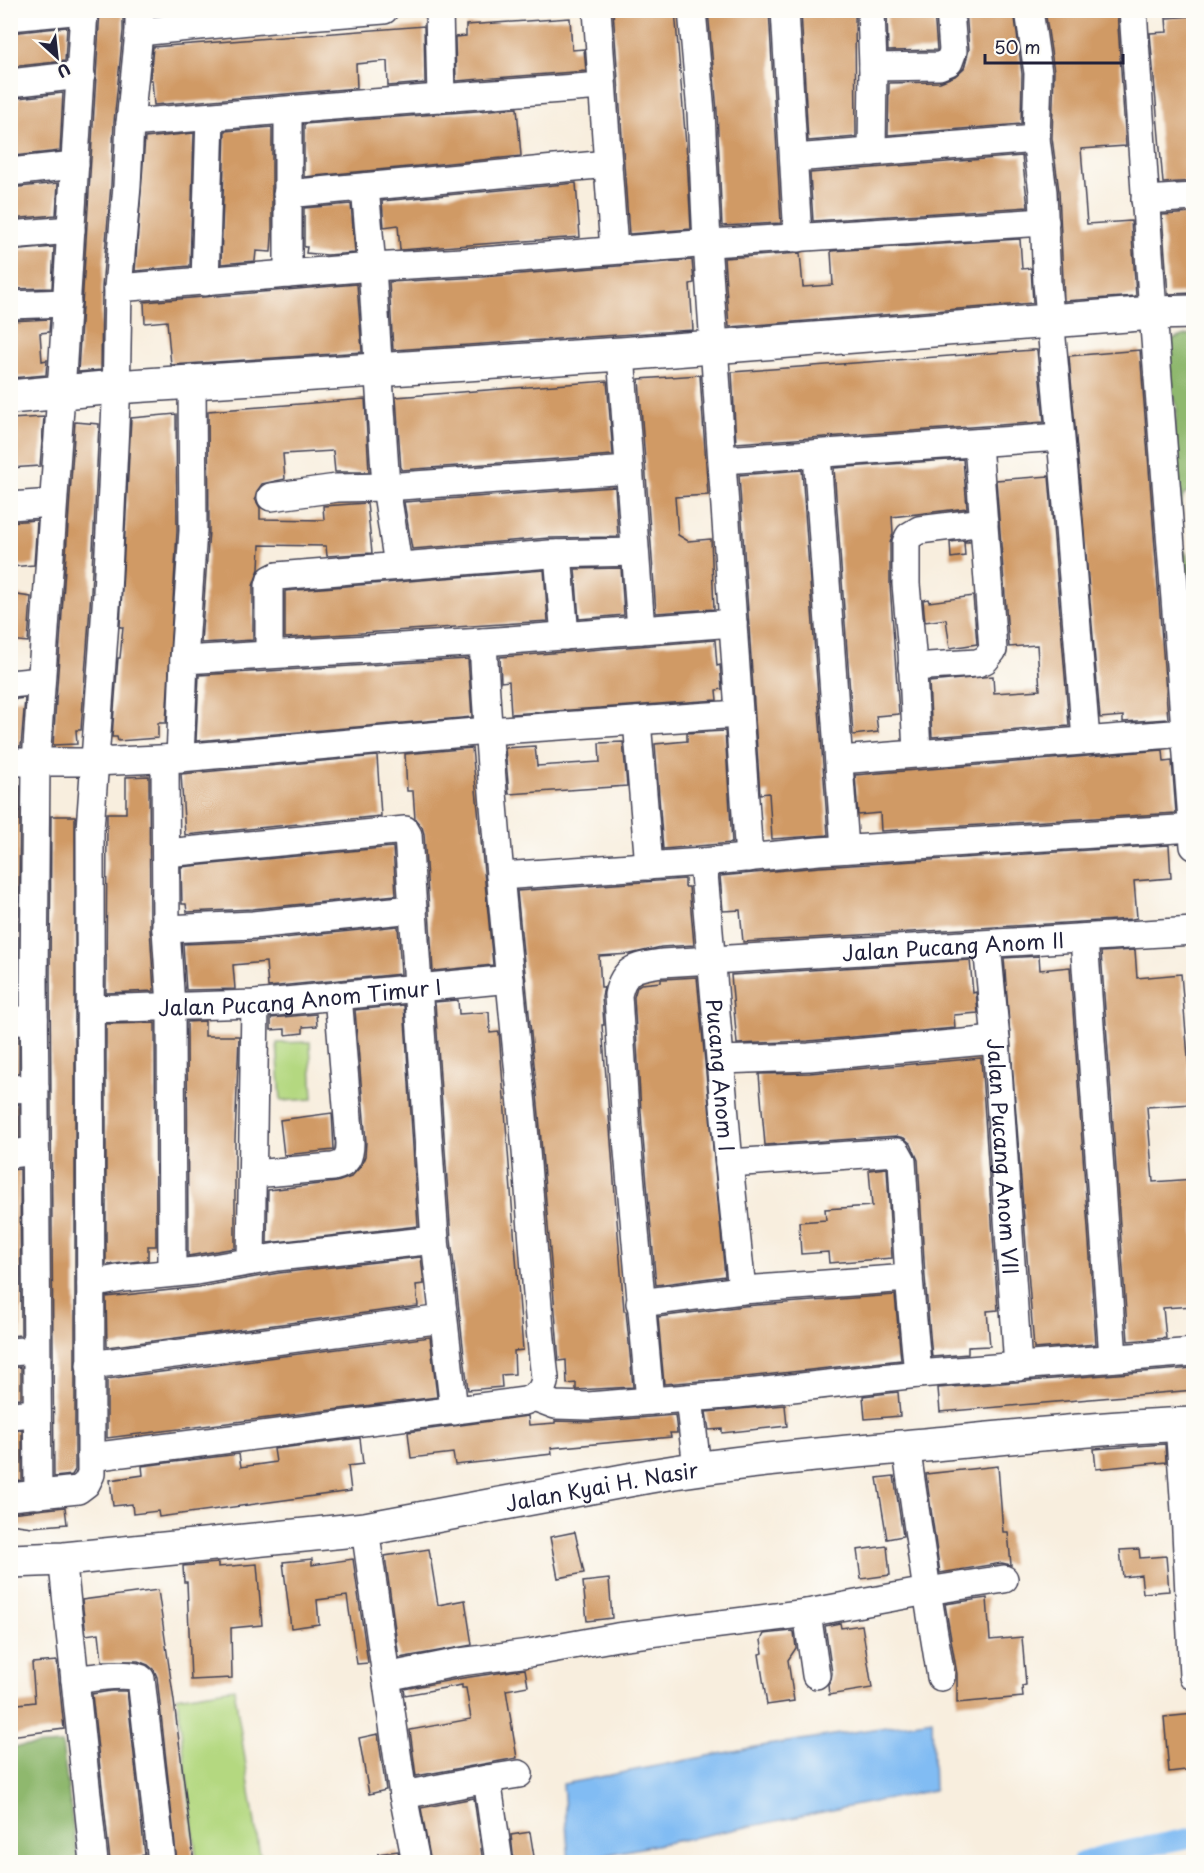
<svg xmlns="http://www.w3.org/2000/svg" width="1204" height="1873" font-family="'Playpen Sans',sans-serif">
<style>
.green{fill:#b4d880;stroke:#6b7d5e;stroke-width:1.5}
.forest{fill:#8fb86e;stroke:#586d54;stroke-width:1.5}
.water{fill:#81bcf3;stroke:#526f97;stroke-width:1.5}
.lines{fill:none;stroke-linecap:round;stroke-linejoin:round}
.canal{stroke:#81bcf3;stroke-width:20}
.building{fill:#d09a65}
.minor-casing{stroke:#424153;stroke-width:30}
.major-casing{stroke:#424153;stroke-width:36}
.minor{stroke:#fff;stroke-width:27}
.major{stroke:#fff;stroke-width:33}
.labels{text-anchor:middle;dominant-baseline:central;stroke-width:6;stroke-linejoin:round;paint-order:stroke}
.street-label{font-size:21px;fill:#22223b;stroke:#fdfcf7}
</style>
<rect width="100%" height="100%" fill="#fdfcf7"/>
<filter id="ink" filterUnits="userSpaceOnUse"><feTurbulence type="fractalNoise" baseFrequency=".0167" numOctaves="2"/><feDisplacementMap in="SourceGraphic" scale="12" xChannelSelector="R" yChannelSelector="G"/><feConvolveMatrix kernelMatrix="1 2 1 2 8 2 1 2 1" color-interpolation-filters="sRGB"/></filter>
<filter id="wash" filterUnits="userSpaceOnUse"><feTurbulence type="fractalNoise" baseFrequency=".008" numOctaves="4" result="noise"/><feDisplacementMap in="SourceGraphic" scale="24" xChannelSelector="R" yChannelSelector="G"/><feGaussianBlur stdDeviation="1.35" result="paint"/><feColorMatrix in="noise" values="0 0 0 0 0 0 0 0 0 0 0 0 0 0 0 0 0 1.4 0 .05"/><feComposite in="paint" operator="in"/></filter>
<g filter="url(#wash)">
<rect width="100%" height="100%" fill="#f8eede"/>
<g class="green">
<path d="M310 1042 313 1099 281 1101 277 1043Z"/>
<path d="M234 1688 261 1862H197L177 1697Z"/>
</g>
<g class="forest">
<path d="M1193 334V490L1184 495 1181 504 1182 545 1193 568V638L1189 633 1175 476 1179 458 1174 434 1177 406 1168 382 1166 342 1182 336Z"/>
<path d="M62 1744 78 1862H11V1747Z"/>
</g>
<path class="water" d="M932 1720 934 1790 569 1862 563 1784 755 1747Z"/>
<g class="lines">
<path class="canal" d="M1082 1862 1104 1855 1194 1837"/>
</g>
<g id="blocks">
<g class="building">
<path d="M100 10H123V31L114 122 111 185 102 287 101 370 78 372Z"/>
<path d="M613 10H675L687 157 691 229 629 234Z"/>
<path d="M708 10H769L781 223 722 226 717 111Z"/>
<path d="M801 10H855L856 137 808 141Z"/>
<path d="M887 10H894V16L934 12 937 50 888 51Z"/>
<path d="M966 10H1014L1022 74 1021 124 888 135 889 83 940 82 955 76 964 68 969 50Z"/>
<path d="M1045 10H1117L1126 146 1081 149 1087 224 1131 221 1136 296 1064 301 1059 191 1052 138 1054 71Z"/>
<path d="M1194 16V181L1163 183 1150 33 1167 32 1166 18Z"/>
<path d="M570 18 572 50 584 49 586 71 456 81 455 37 466 36V25Z"/>
<path d="M424 26 425 83 388 86 387 61 356 64 357 88 154 105 152 80H150L153 47Z"/>
<path d="M67 27 65 61 10 67V33Z"/>
<path d="M63 93 60 151 13 156 18 98Z"/>
<path d="M517 108 521 156 304 177V124Z"/>
<path d="M272 127V236L271 252 256 251 255 261 221 264 225 131Z"/>
<path d="M194 133 190 266 135 271 145 138Z"/>
<path d="M1022 156 1028 207 813 221 810 173Z"/>
<path d="M58 183 56 215 10 219V188Z"/>
<path d="M576 183 580 237 400 250 398 225 384 227 382 201Z"/>
<path d="M351 204 355 253 327 255 306 253 307 247H304V208Z"/>
<path d="M1194 213V293L1168 294 1162 215Z"/>
<path d="M1020 239 1022 269 1031 268 1033 303 729 327 724 258 800 253 803 287 833 285 831 251Z"/>
<path d="M54 247 52 288 10 289V251Z"/>
<path d="M692 260 694 283 690 284 693 330 393 350 389 282 482 277Z"/>
<path d="M357 284 362 352 171 365 167 321 145 323 144 302Z"/>
<path d="M50 319 49 332 40 333 42 361 47 360 46 375 10 378V321Z"/>
<path d="M1033 350H1037L1044 422 736 443 732 372Z"/>
<path d="M1140 350 1168 719 1123 722V716L1100 718 1069 356Z"/>
<path d="M700 375 708 495 675 497 678 535 688 541 711 539 714 609 656 613 639 379Z"/>
<path d="M607 381 613 455 401 470 396 397Z"/>
<path d="M365 399 369 472H335L333 451 283 454 285 479 262 484 257 491 255 499 260 508V519L324 520 323 506 367 503 372 553 327 556 326 546 260 545 259 569 253 586V640L201 643 209 531 208 411Z"/>
<path d="M176 414 177 531 166 723H158V738L118 741 117 737H112L118 658H120L123 627H120L131 418Z"/>
<path d="M44 417 40 466 10 468V419Z"/>
<path d="M75 422 99 424 91 592 81 730H76L77 744 53 745Z"/>
<path d="M963 459 967 508 892 517 893 533 890 543V584L899 714 876 716 878 732 853 735 834 468Z"/>
<path d="M802 470 828 835 772 839 769 793 760 794 739 475Z"/>
<path d="M1049 476 1069 726 932 737 929 682 993 676 994 693 1040 690 1037 645 1009 647 996 480Z"/>
<path d="M615 487 618 537 549 538 412 549 404 502Z"/>
<path d="M37 520 34 565 10 567V522Z"/>
<path d="M969 540V542H964L965 556 951 558 950 542Z"/>
<path d="M621 568 624 615 579 619 575 569Z"/>
<path d="M544 570 548 621 285 638V591Z"/>
<path d="M10 594 31 597 28 642 10 640Z"/>
<path d="M973 596 977 644 950 648 946 619 925 622 923 600 928 599 929 602Z"/>
<path d="M715 640 717 666 720 665 722 689 716 690 717 700 511 714 509 681 501 682 500 657Z"/>
<path d="M468 659 472 717 196 741 199 675Z"/>
<path d="M25 698 21 746H10V700Z"/>
<path d="M725 731 732 843 663 849 655 744 687 741V733Z"/>
<path d="M623 742 627 786 509 794 505 748 535 746 537 766 600 762 599 743Z"/>
<path d="M472 748 493 965 433 971 424 834 422 827 415 819 413 791H407L405 754Z"/>
<path d="M1163 750 1164 762 1172 761 1176 813 881 831 880 813 858 815 855 775Z"/>
<path d="M377 756 381 816 185 835 181 774Z"/>
<path d="M149 776 150 929 154 991 106 993 107 813H126V777Z"/>
<path d="M10 786H20L18 1004 10 1005Z"/>
<path d="M51 816H75V1470L72 1475 54 1477 50 981Z"/>
<path d="M1169 845 1171 878 1134 881 1137 918 1132 919 743 942 740 910 723 911 720 876 820 867Z"/>
<path d="M393 847 396 895 252 909 187 912 186 904H182L181 867Z"/>
<path d="M685 879V887H689L694 945 661 947 630 954 599 956 601 987H604L602 996 604 1025H602L624 1311H626L633 1387 576 1390V1383L567 1384 566 1360 559 1361 539 1115 517 891Z"/>
<path d="M398 926 401 974 268 987 266 962 233 965 235 989 186 990 183 944 255 941Z"/>
<path d="M1135 950 1137 978 1181 974 1192 1104 1147 1107 1153 1182 1194 1179V1306L1163 1308 1166 1338 1128 1341 1101 952Z"/>
<path d="M1039 956 1040 970 1070 967 1096 1344 1034 1349 1004 958Z"/>
<path d="M970 960 973 993 976 992 978 1013 954 1015 955 1028 808 1041 737 1044 731 975Z"/>
<path d="M697 977 725 1276 656 1285 642 1127 634 997 637 987 641 984 661 982V979H664Z"/>
<path d="M458 1000 459 1014 489 1012 490 1033 499 1032 523 1350 514 1351 515 1374 501 1375 502 1387 468 1390 451 1239 435 1002Z"/>
<path d="M404 1005 418 1226 267 1243 268 1190 337 1182 351 1177 361 1166 365 1156 366 1142 355 1010Z"/>
<path d="M316 1014 317 1026 303 1027V1033L285 1035V1029L271 1030V1018Z"/>
<path d="M205 1021V1036H239L235 1140V1248L188 1256 187 1022Z"/>
<path d="M155 1023 156 1246H148V1260L106 1265V1024Z"/>
<path d="M19 1036V1073H10V1037Z"/>
<path d="M981 1058 998 1310 987 1311 990 1346 968 1347V1354L932 1357 925 1277 918 1160 911 1144 904 1138 896 1136 765 1145 759 1074 810 1073Z"/>
<path d="M19 1104V1137L10 1138V1105Z"/>
<path d="M332 1113 334 1150 284 1155 280 1120Z"/>
<path d="M887 1168 892 1258 829 1263 828 1252 801 1254 799 1222 826 1220 825 1209 872 1206 869 1170Z"/>
<path d="M20 1169 21 1335 10 1336V1170Z"/>
<path d="M421 1257 424 1284 416 1285 418 1306 107 1347 106 1297 199 1287 279 1273Z"/>
<path d="M895 1295 901 1360 736 1378 664 1384 658 1317 744 1306Z"/>
<path d="M430 1337 437 1397 107 1438V1379Z"/>
<path d="M21 1367V1398L10 1399V1368Z"/>
<path d="M1194 1368V1390L940 1412 938 1388Z"/>
<path d="M898 1392 900 1416 865 1419 863 1396Z"/>
<path d="M785 1405 787 1426 722 1433V1429L709 1430 706 1412Z"/>
<path d="M675 1415 677 1433H670L671 1437 551 1448 552 1454 455 1465 453 1453 411 1458 408 1432 528 1416 529 1425 555 1423V1421L589 1422Z"/>
<path d="M22 1430V1480L10 1481V1431Z"/>
<path d="M360 1438 363 1464 348 1466 351 1491 159 1517 158 1511 133 1514 132 1504 113 1506 110 1480 143 1475 142 1466 239 1454 241 1467 276 1462 274 1449Z"/>
<path d="M1165 1444 1166 1462 1096 1469 1094 1449Z"/>
<path d="M998 1466 1003 1532H1008L1011 1565 1002 1563 940 1573 926 1474Z"/>
<path d="M894 1476 903 1536 887 1539 877 1478Z"/>
<path d="M65 1507 67 1524 32 1527 10 1524V1513Z"/>
<path d="M575 1532 584 1573 558 1578 550 1537Z"/>
<path d="M887 1546 890 1575 861 1579 857 1550Z"/>
<path d="M429 1549 438 1605 465 1600 472 1645 399 1658 385 1556Z"/>
<path d="M1139 1549 1140 1558 1166 1556 1169 1591 1143 1593 1141 1575 1123 1577 1120 1550Z"/>
<path d="M312 1559V1565L353 1559 368 1663 357 1664 347 1596 317 1600 319 1624 291 1628 283 1562Z"/>
<path d="M218 1563V1567L257 1564 262 1625 231 1628 232 1678 191 1680 187 1582H184L183 1566Z"/>
<path d="M609 1579 612 1618 587 1621 583 1582Z"/>
<path d="M158 1590 174 1701 194 1863H177L157 1677 154 1670 148 1665 138 1661H102L99 1633 86 1635 82 1600Z"/>
<path d="M987 1598 990 1640 1022 1637 1026 1685 1022 1686 1023 1697 957 1703V1674L945 1604Z"/>
<path d="M840 1623 841 1628 862 1625 872 1688 829 1695 828 1685 831 1680 832 1673 825 1626Z"/>
<path d="M792 1631 794 1632 796 1648 788 1660 794 1701 767 1705 759 1654 763 1653 761 1640 764 1634Z"/>
<path d="M57 1661 64 1729 10 1736V1705L35 1702 32 1663Z"/>
<path d="M525 1669 528 1686 506 1690 517 1758 416 1776 410 1730 471 1719 466 1688H462V1685L405 1695 404 1689 463 1678Z"/>
<path d="M111 1691H127L145 1855 110 1861 92 1694Z"/>
<path d="M1194 1714V1769L1169 1772 1164 1717Z"/>
<path d="M378 1734 386 1790 369 1794 359 1738Z"/>
<path d="M474 1798 483 1863H431L421 1808Z"/>
<path d="M530 1832 535 1863H514L511 1835Z"/>
<path d="M398 1851 400 1863H378V1854Z"/>
</g>
</g>
</g>
<g filter="url(#ink)">
<use href="#blocks" fill-opacity="0" stroke="#424153" stroke-width="1.5"/>
<g class="lines">
<g class="minor-casing">
<g id="minor">
<path d="M439 10 441 98"/>
<path d="M597 10 614 250"/>
<path d="M692 10 701 112 707 243 749 858"/>
<path d="M785 10 798 238"/>
<path d="M871 10 873 67 872 152"/>
<path d="M1029 10 1038 73 1036 139 1043 192 1047 283 1069 528 1086 740"/>
<path d="M1133 10 1153 313 1194 846"/>
<path d="M10 17 83 10"/>
<path d="M139 32 281 18 384 10"/>
<path d="M873 67 939 66 949 62 953 51 950 10"/>
<path d="M10 83 81 75"/>
<path d="M130 123 345 105 602 86"/>
<path d="M794 158 1036 139"/>
<path d="M10 172 75 165"/>
<path d="M365 187 372 267 386 487 398 565"/>
<path d="M287 194 608 164"/>
<path d="M1145 200 1194 197"/>
<path d="M10 235 71 230"/>
<path d="M288 274V111"/>
<path d="M205 282 210 117"/>
<path d="M118 288 372 267 481 261 710 243 1045 222"/>
<path d="M10 305 67 303"/>
<path d="M621 354 641 630"/>
<path d="M817 455 845 849"/>
<path d="M723 460 1060 437"/>
<path d="M271 497 337 488 386 487 629 470"/>
<path d="M10 506 53 503"/>
<path d="M558 554 565 636"/>
<path d="M269 654V586L271 579 277 576 550 554 635 552"/>
<path d="M184 660 193 531 192 382"/>
<path d="M912 667 977 663 985 660 993 650 978 443"/>
<path d="M10 684 41 681"/>
<path d="M637 721 649 866"/>
<path d="M917 752 912 653 906 584V543L909 536 919 530 984 522"/>
<path d="M180 758 184 660 483 642 733 623"/>
<path d="M165 759 166 929 171 1006 172 1273"/>
<path d="M839 760 1185 733"/>
<path d="M10 762H94L180 758 487 731 739 714"/>
<path id="s1" d="M703 862 729 1163 742 1290"/>
<path d="M500 876 703 862 819 851 1194 828"/>
<path d="M166 929 253 925 413 909"/>
<path d="M1084 938 1113 1358"/>
<path id="s2" d="M987 945 996 1040 1018 1367"/>
<path id="s3" d="M90 1009 255 1004 510 979"/>
<path d="M10 1021 34 1019"/>
<path d="M721 1060 809 1057 996 1040"/>
<path d="M10 1089 35 1088"/>
<path d="M10 1154 35 1151"/>
<path d="M729 1163 897 1152 902 1161 909 1278 918 1374"/>
<path d="M253 1174 333 1167C347 1164 350 1157 350 1143L338 995"/>
<path d="M435 1240 454 1411"/>
<path d="M251 1261 255 1004"/>
<path d="M91 1284 123 1278 196 1271 277 1257 435 1240 408 835 405 830 166 853"/>
<path d="M640 1303 742 1290 909 1278"/>
<path d="M10 1352 36 1350"/>
<path d="M90 1365 443 1319"/>
<path d="M534 1397 555 1405 588 1406 738 1394 918 1374 1194 1352"/>
<path d="M689 1398 697 1468"/>
<path id="s4" d="M650 1401 626 1128 618 995C624 967 637 967 662 963L1194 931"/>
<path d="M10 1415 37 1413"/>
<path d="M1179 1424 1185 1511 1193 1676"/>
<path d="M91 1457 525 1401C538 1396 543 1391 545 1378 535 1290 531 1203 523 1116 508 958 491 800 483 642"/>
<path d="M38 1495 34 981 36 762 61 393 84 10"/>
<path d="M10 1497 78 1490 86 1484 91 1474 90 829 107 593 116 404 118 288 127 186 130 123 139 32V10"/>
<path d="M365 1529 403 1795 416 1862"/>
<path d="M64 1559V1575L94 1862"/>
<path d="M807 1613 816 1675"/>
<path d="M386 1677 460 1662 529 1653 617 1637 807 1613 927 1591 906 1446"/>
<path d="M941 1677 927 1591 1004 1579"/>
<path d="M75 1680C89 1678 131 1671 141 1679L162 1862"/>
<path d="M487 1779 519 1774"/>
<path d="M403 1795 487 1779 499 1862"/>
</g>
</g>
<g class="major-casing">
<g id="major">
<path d="M10 397 115 387 621 354 1153 313 1194 312"/>
<path id="s5" d="M10 1561 64 1559 365 1529 650 1476C744 1460 840 1453 935 1444 1021 1436 1107 1427 1194 1424"/>
</g>
</g>
<use href="#minor" class="minor"/>
<use href="#major" class="major"/>
</g>
</g>
<g class="labels">
<g class="street-label">
<text stroke="none"><textPath href="#s4" startOffset="759">Jalan Pucang Anom II</textPath></text>
<text stroke="none"><textPath href="#s3" startOffset="210">Jalan Pucang Anom Timur I</textPath></text>
<text stroke="none"><textPath href="#s1" startOffset="214">Pucang Anom I</textPath></text>
<text stroke="none"><textPath href="#s2" startOffset="212">Jalan Pucang Anom VII</textPath></text>
<text stroke="none"><textPath href="#s5" startOffset="597">Jalan Kyai H. Nasir</textPath></text>
</g>
</g>
<rect width="1204" height="1873" fill="none" stroke="#fdfcf7" stroke-width="36"/>
<g transform="translate(57 57) rotate(153)" stroke="#fdfcf7" stroke-width="4.5" paint-order="stroke">
<path d="M0-4.5L10 22L0 15L-10 22Z" fill="#22223b"/>
<text y="-9" font-size="16" font-weight="bold" text-anchor="middle" fill="#22223b">U</text>
</g>
<path d="M985 54v9h138v-9" fill="none" stroke="#22223b" stroke-width="3"/>
<text x="994" y="54" font-size="18" fill="#22223b" stroke="#fdfcf7" stroke-width="4.5" paint-order="stroke">50 m</text>
</svg>
